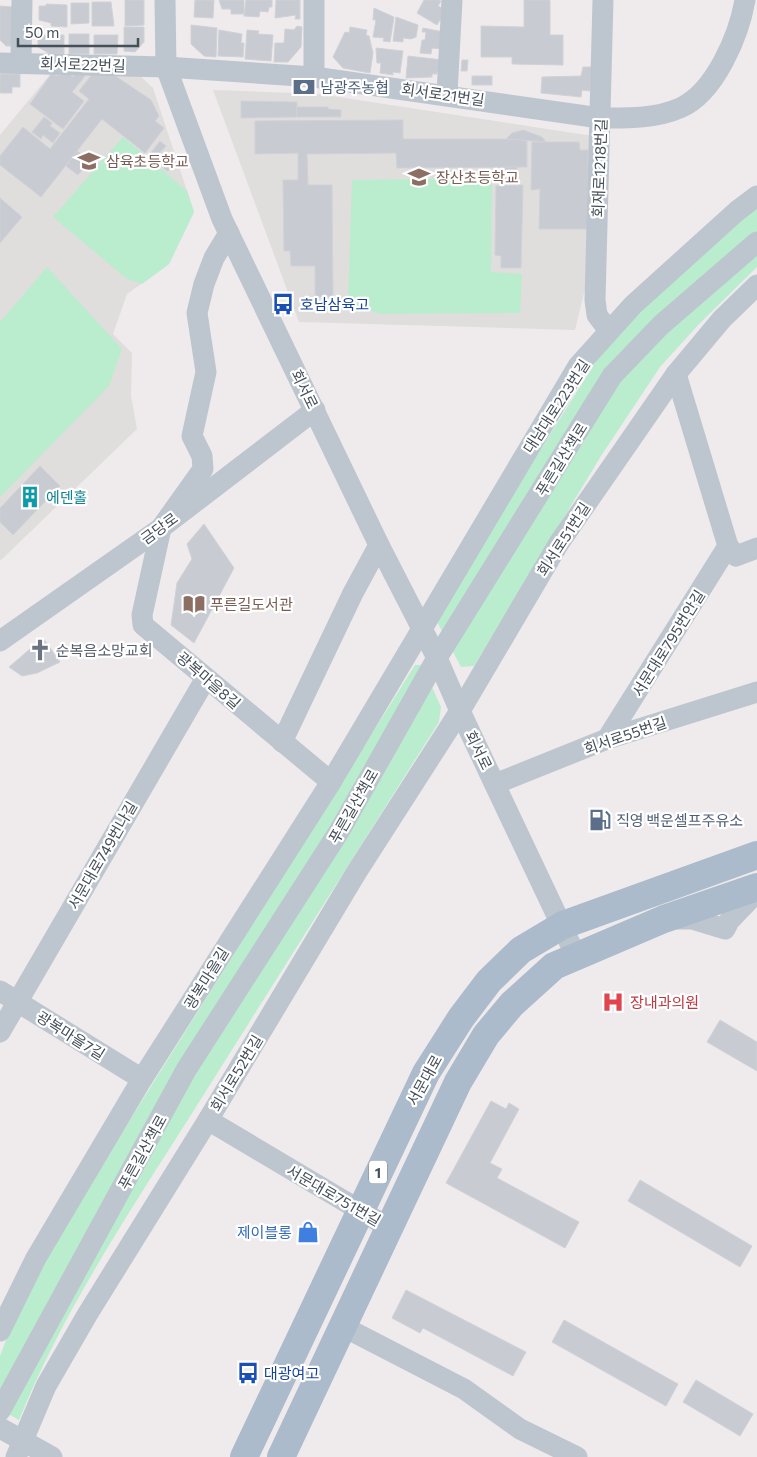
<svg xmlns="http://www.w3.org/2000/svg" width="757" height="1457" font-family="Commissioner,'Noto Sans KR',sans-serif">
<style>
.education{fill:#e0dddd}
.green{fill:#b9edcd}
.building{fill:#c8cbd1;stroke:#d0d2d7}
.lines{fill:none;stroke-linecap:round;stroke-linejoin:round}
.minor{stroke:#bdc6ce;stroke-width:21}
.major{stroke:#abbbcb;stroke-width:28}
.labels{text-anchor:middle;dominant-baseline:central;stroke-width:4.5;stroke-linejoin:round;paint-order:stroke}
.shield{fill:#fff;stroke:#7d848a;stroke-width:1}
.shield-label{font-size:14px;font-weight:bold;fill:#454f58}
.street-label{font-size:15px;fill:#454f58;stroke:#fff}
.service-label{font-size:15px;fill:#4e5e75;stroke:#fff;text-anchor:start}
.education-label{font-size:15px;fill:#785e54;stroke:#fff;text-anchor:start}
.transit-label{font-size:15px;fill:#164399;stroke:#fff;text-anchor:start}
.culture-label{font-size:15px;fill:#0d838f;stroke:#fff;text-anchor:start}
.worship-label{font-size:15px;fill:#5b616d;stroke:#fff;text-anchor:start}
.health-label{font-size:15px;fill:#be3a42;stroke:#fff;text-anchor:start}
.shop-label{font-size:15px;fill:#366cbe;stroke:#fff;text-anchor:end}
</style>
<rect width="100%" height="100%" fill="#efebec"/>
<g class="education">
<path d="M53 71 138 74 153 88 194 212 169 264 127 294 113 334 132 353 131 396 137 429 0 561V135Z"/>
<path d="M213 90 319 94 593 136 592 260 575 330 299 322Z"/>
</g>
<g class="green">
<path d="M123 137 187 191 194 212 169 264 142 284 127 279 53 217Z"/>
<path d="M492 178 491 272 522 274 520 313 381 314 348 303 352 180Z"/>
<path d="M757 205V267L699 324 660 367 601 456 474 666 461 667 435 618 598 358 633 316Z"/>
<path d="M47 267 122 349 109 386 0 497V322Z"/>
<path d="M415 665H422L441 707 439 722C358 850 277 978 196 1107 132 1208 64 1309 19 1420L0 1409V1356L11 1326 44 1257Z"/>
</g>
<g class="building">
<path d="M125 0H144V25L125 26Z"/>
<path d="M195 0H214L213 18 194 17Z"/>
<path d="M219 0H244V14H231V9H222Z"/>
<path d="M246 0H272V7H269L268 12 260 11 259 17 244 16Z"/>
<path d="M276 0H300V19H295L296 15 275 18Z"/>
<path d="M424 0H438L441 1 438 6 446 10 437 25 417 13Z"/>
<path d="M524 0H550V35H563V65L512 64V57H481V26L524 27Z"/>
<path d="M92 2H111L114 26H92Z"/>
<path d="M71 3H89V23L71 24Z"/>
<path d="M46 4 67 5V27L51 26V23L39 20V6H46Z"/>
<path d="M0 6 15 7 14 43 11 46H6L0 40Z"/>
<path d="M374 8 394 17 390 42 383 41 384 38 373 37 376 20H373Z"/>
<path d="M396 17 418 25 416 37 411 39 403 38V42L393 41Z"/>
<path d="M191 25 217 28 216 57 204 56 191 44Z"/>
<path d="M297 26 302 27 301 47 288 62H274L275 43H284L285 29 294 30Z"/>
<path d="M124 27H144V42L135 52 124 51Z"/>
<path d="M350 27 367 30 366 35 369 36 373 53 370 73 343 68 333 57 345 32 349 33Z"/>
<path d="M423 28 444 32 442 49 432 48 431 54 420 53 422 40H425L426 32H422Z"/>
<path d="M219 30 242 34 241 43H244L243 57 218 56Z"/>
<path d="M247 30 259 31 258 34 273 35 271 61 245 59Z"/>
<rect x="69" y="34" width="20" height="20"/>
<path d="M38 35H64V54H50L38 47Z"/>
<path d="M94 35H118L117 54H94Z"/>
<path d="M376 48 403 51 400 73 393 72V75L380 73 381 63H377Z"/>
<path d="M408 56 443 60 442 72 437 71V74H432V77L406 78Z"/>
<path d="M462 60H468L467 71H461Z"/>
<path d="M583 67H592L590 91 582 90 581 97 541 93 542 77 581 76Z"/>
<path d="M78 71 85 76 72 92 84 101 63 129 30 104 52 73 56 76 68 73 73 77Z"/>
<path d="M93 73H111L151 100 159 116 155 121 164 128 145 153 102 119 41 197 0 165V156L23 127 50 149 89 99 79 91Z"/>
<path d="M0 74H20V87H12V93H0Z"/>
<rect x="472" y="76" width="20" height="9"/>
<path d="M241 101 297 102V117L241 118Z"/>
<path d="M297 107H328V109L341 110V117H297Z"/>
<path d="M44 117 52 123 50 126 60 133 53 143 43 135 41 139 32 132Z"/>
<path d="M403 120V139H527V167L397 168 396 153 307 154 308 185H332L333 297H315V266H291L290 251H284L283 180H298V153L255 154V121Z"/>
<path d="M523 130 542 137 546 142 506 139 512 133Z"/>
<path d="M160 141 166 146 155 158 150 154Z"/>
<path d="M532 142H579L580 150H588V229H539L540 189 531 190Z"/>
<path d="M77 151 90 160 78 175 66 166Z"/>
<path d="M169 156 175 160 173 168 167 171 161 166 163 158Z"/>
<rect x="505" y="167" width="12" height="18"/>
<path d="M523 185 521 268H501V256L495 255 496 186Z"/>
<path d="M0 198 22 217 0 243Z"/>
<path d="M40 466 60 486 13 535 0 522V508Z"/>
<path d="M204 524 234 568 194 643 171 625 177 583 192 559 187 544Z"/>
<path d="M43 638 60 662 37 673 22 676 9 667Z"/>
<path d="M720 1020 757 1042V1071L707 1042Z"/>
<path d="M491 1101 506 1109 509 1103 519 1109 490 1163 502 1169 497 1178 579 1222 565 1248 446 1183Z"/>
<path d="M640 1180 752 1246 740 1267 628 1201Z"/>
<path d="M406 1290 526 1352 513 1376 423 1328 420 1333 392 1318Z"/>
<path d="M564 1320 678 1384 666 1406 552 1342Z"/>
<path d="M696 1380 753 1414 740 1436 683 1402Z"/>
</g>
<g class="lines">
<g class="minor">
<path d="M165 0 166 67 222 219 379 545 437 658 460 711 576 956"/>
<path d="M314 0V77"/>
<path d="M603 0 595 300 597 315 609 331"/>
<path d="M21 62 22 0"/>
<path d="M0 63 166 67 314 77 600 118C626 118 655 119 680 108 715 93 739 35 745 0"/>
<path d="M447 94 452 0"/>
<path d="M229 233 214 258 204 284 197 313 206 372 192 436 202 456 203 469 161 528 142 615 143 625 331 782"/>
<path d="M728 546 736 556 757 548"/>
<path d="M0 641 161 528 315 410"/>
<path d="M607 739 728 546 676 374"/>
<path d="M282 742 353 593 379 545"/>
<path d="M495 784 607 739 757 692"/>
<path d="M674 919H692L725 929 729 921 757 892"/>
<path d="M0 991 142 1079"/>
<path d="M0 1032 206 678"/>
<path d="M208 1120 388 1227"/>
<path d="M342 1326 464 1389 520 1429 577 1457"/>
<path d="M0 1331 36 1258 142 1079 331 782 578 366 633 305 737 211 757 196"/>
<path d="M0 1411 186 1070 340 830 437 658 612 376 661 325 757 242"/>
<path d="M0 1428 52 1457"/>
<path d="M16 1457 46 1386 87 1315 208 1120 356 873 460 711 559 543 676 374 722 319 757 285"/>
</g>
<g class="major">
<path d="M244 1457 426 1073 461 1018 489 981 521 950 563 925 757 855"/>
<path d="M281 1457 458 1082 486 1035 512 1004 554 966 664 919 757 887"/>
</g>
</g>
<defs>
<g id="bank-bare" transform="scale(1.725)"><path d="M-6-4H6V4H-6ZM0-2.3a2.3 2.3 0 1 0 0 4.6a2.3 2.3 0 1 0 0-4.6Z" fill="#5c6f8a" stroke="#fff" stroke-width="2.5" paint-order="stroke"/></g>
<g id="school-bare" transform="scale(1.725)"><path d="M0-5L7-2L0 1L-7-2ZM-4 1L0 2.5L4 1V4Q0 6-4 4Z" fill="#8d6e63" stroke="#fff" stroke-width="2.5" paint-order="stroke"/></g>
<g id="bus-bare" transform="scale(1.725)"><path d="M-5-6H5V4H4V6H2V4H-2V6H-4V4H-5ZM-3.5-4V0h7V-4ZM-3.5 1.2v1.5H-2V1.2ZM2 1.2v1.5H3.5V1.2Z" fill="#1a4fb4" stroke="#fff" stroke-width="2.5" paint-order="stroke"/></g>
<g id="building-bare" transform="scale(1.725)"><path d="M-4-6H4V6H1V3H-1V6H-4ZM-2.5-4.3h1.7v1.8h-1.7ZM.8-4.3h1.7v1.8H.8ZM-2.5-1h1.7V.8h-1.7ZM.8-1h1.7V.8H.8Z" fill="#0f9aa8" stroke="#fff" stroke-width="2.5" paint-order="stroke"/></g>
<g id="library-bare" transform="scale(1.725)"><path d="M-6-4Q-3-5.5-.7-3.5V5Q-3 3-6 4ZM6-4Q3-5.5 .7-3.5V5Q3 3 6 4Z" fill="#8d6e63" stroke="#fff" stroke-width="2.5" paint-order="stroke"/></g>
<g id="church-bare" transform="scale(1.725)"><path d="M-1.2-6h2.4v3.5h3.3v2.4h-3.3V6h-2.4V-.1h-3.3v-2.4h3.3Z" fill="#6b7280" stroke="#fff" stroke-width="2.5" paint-order="stroke"/></g>
<g id="fuel-bare" transform="scale(1.725)"><path d="M-5.5-6h7V0h2V4h1.3V-2.5L3-4.5l.8-.8L6-3V5H2.5V1h-1V6h-7ZM-4.2-4.7v3.2H.2V-4.7Z" fill="#5c6f8a" stroke="#fff" stroke-width="2.5" paint-order="stroke"/></g>
<g id="hospital-bare" transform="scale(1.725)"><path d="M-5-5h3v3.5h4V-5h3V5h-3V1.5h-4V5h-3Z" fill="#e0444e" stroke="#fff" stroke-width="2.5" paint-order="stroke"/></g>
<g id="shop-bare" transform="scale(1.725)"><path d="M-5-2.5h2.3a2.7 3.5 0 0 1 5.4 0H5L5.5 6h-11ZM-1.5-2.5h3a1.5 2.3 0 0 0-3 0Z" fill="#3f7fe0" stroke="#fff" stroke-width="2.5" paint-order="stroke"/></g>
</defs>
<g fill-rule="evenodd">
<use href="#bank-bare" x="304" y="87"/>
<use href="#school-bare" x="89" y="161"/>
<use href="#school-bare" x="419" y="177"/>
<use href="#bus-bare" x="283" y="304"/>
<use href="#building-bare" x="30" y="497"/>
<use href="#library-bare" x="194" y="604"/>
<use href="#church-bare" x="40" y="650"/>
<use href="#fuel-bare" x="600" y="820"/>
<use href="#hospital-bare" x="613" y="1002"/>
<use href="#shop-bare" x="308" y="1232"/>
<use href="#bus-bare" x="248" y="1373"/>
</g>
<g class="labels">
<rect class="shield" x="369" y="1160.5" width="18" height="23" rx="4"/>
<g class="shield-label">
<text x="378" y="1172">1</text>
</g>
<g class="street-label">
<text transform="translate(83 64) rotate(2)">회서로22번길</text>
<text transform="translate(443 94) rotate(8)">회서로21번길</text>
<text transform="translate(599 168) rotate(-88)">회재로1218번길</text>
<text transform="translate(305 389) rotate(64)">회서로</text>
<text transform="translate(556 406) rotate(-57)">대남대로223번길</text>
<text transform="translate(561 459) rotate(-58)">푸른길산책로</text>
<text transform="translate(159 528) rotate(-36)">금당로</text>
<text transform="translate(563 539) rotate(-57)">회서로51번길</text>
<text transform="translate(668 643) rotate(-58)">서문대로795번안길</text>
<text transform="translate(209 680) rotate(41)">광복마을8길</text>
<text transform="translate(625 735) rotate(-19)">회서로55번길</text>
<text transform="translate(479 750) rotate(64)">회서로</text>
<text transform="translate(353 806) rotate(-60)">푸른길산책로</text>
<text transform="translate(102 855) rotate(-60)">서문대로749번나길</text>
<text transform="translate(206 978) rotate(-58)">광복마을길</text>
<text transform="translate(71 1035) rotate(32)">광복마을7길</text>
<text transform="translate(236 1073) rotate(-59)">회서로52번길</text>
<text transform="translate(424 1080) rotate(-61)">서문대로</text>
<text transform="translate(142 1152) rotate(-61)">푸른길산책로</text>
<text transform="translate(334 1195) rotate(30)">서문대로751번길</text>
</g>
<g class="service-label">
<text x="320" y="87">남광주농협</text>
<text x="616" y="820">직영 백운셀프주유소</text>
</g>
<g class="education-label">
<text x="106" y="161">삼육초등학교</text>
<text x="436" y="177">장산초등학교</text>
<text x="210" y="604">푸른길도서관</text>
</g>
<g class="transit-label">
<text x="300" y="304">호남삼육고</text>
<text x="264" y="1373">대광여고</text>
</g>
<g class="culture-label">
<text x="46" y="497">에덴홀</text>
</g>
<g class="worship-label">
<text x="56" y="650">순복음소망교회</text>
</g>
<g class="health-label">
<text x="630" y="1002">장내과의원</text>
</g>
<g class="shop-label">
<text x="292" y="1232">제이블롱</text>
</g>
</g>
<path d="M18 38v8h120v-8" fill="none" stroke="#454f58" stroke-width="2.5"/>
<text x="25" y="38" font-size="15" fill="#454f58" stroke="#ffffff" stroke-width="4" paint-order="stroke">50 m</text>
</svg>
